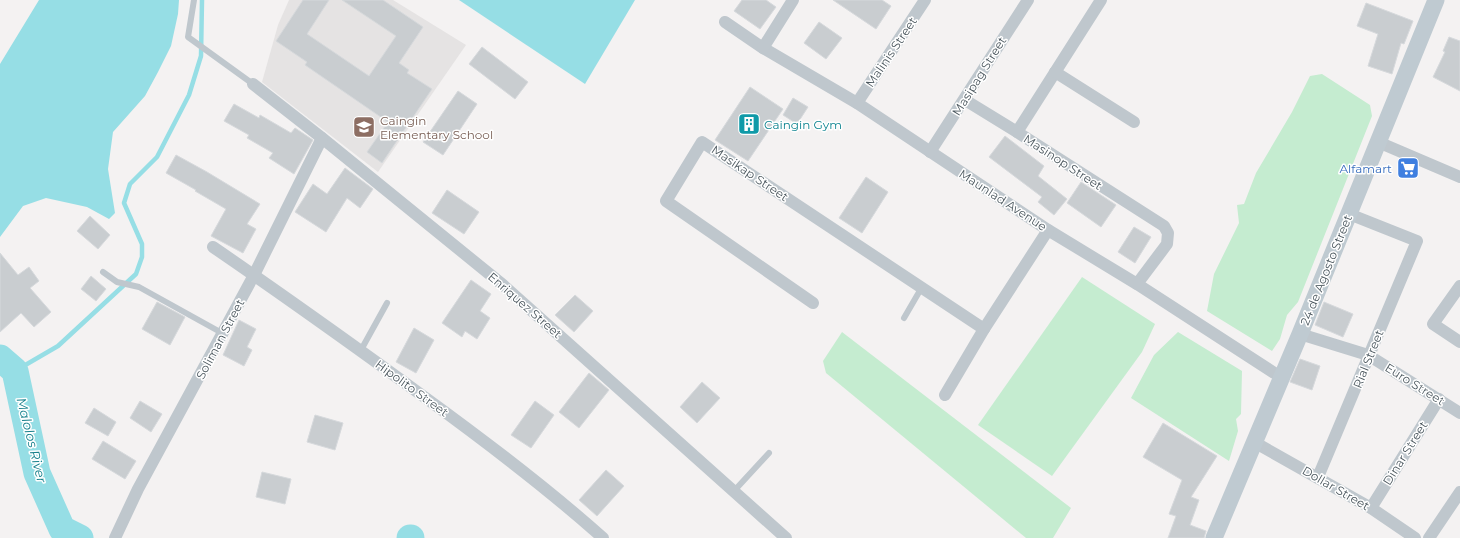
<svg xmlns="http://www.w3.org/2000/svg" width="1460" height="538" font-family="Montserrat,sans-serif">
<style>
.education{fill:#e5e3e3}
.green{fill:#c5ecd0}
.water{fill:#96dee5}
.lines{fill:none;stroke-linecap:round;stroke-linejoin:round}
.stream{stroke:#96dee5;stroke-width:4.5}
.river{stroke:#96dee5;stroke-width:27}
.building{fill:#c9cdd0;stroke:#d6d9dc}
.lane{stroke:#bfc7cd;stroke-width:6}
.street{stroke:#bfc7cd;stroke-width:12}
.secondary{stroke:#bfcad1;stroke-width:17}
.labels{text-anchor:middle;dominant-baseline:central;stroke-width:3;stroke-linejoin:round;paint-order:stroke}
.street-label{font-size:12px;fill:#4b575e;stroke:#fff}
.education-label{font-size:12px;fill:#785e54;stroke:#fff;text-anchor:start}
.culture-label{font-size:12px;fill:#0d838f;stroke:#fff;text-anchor:start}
.shop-label{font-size:12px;fill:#366cbe;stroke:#fff;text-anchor:end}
.water-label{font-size:13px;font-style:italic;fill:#18818c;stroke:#fff}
</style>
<rect width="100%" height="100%" fill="#f4f2f2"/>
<path class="education" d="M289 0H393L466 45 378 172 262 82 278 25Z"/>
<g class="green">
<path d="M1322 74 1370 105 1372 116 1298 302 1287 315 1280 339 1272 351 1207 311 1214 274 1239 223 1237 205 1244 204 1256 173 1292 112 1310 76Z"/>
<path d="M1082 277 1155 324 1142 352 1052 476 978 425Z"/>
<path d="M842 332 1071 508 1053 538H1026L826 373 823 361Z"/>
<path d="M1178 332 1242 371 1241 414 1236 419 1238 431 1229 461 1131 398 1154 355Z"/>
</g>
<g class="water">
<path d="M39 0H179L178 14 171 46 158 72 145 96 113 132 108 169 115 213 109 219 87 207 46 198 23 206 0 237V64Z"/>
<path d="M459 0H635L585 84Z"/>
</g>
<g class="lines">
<path class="stream" d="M15 371 58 346 136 274 142 257V244L124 203 130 184 157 157 189 95 201 56 202 0"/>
<g class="river">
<path d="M0 358 15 371 37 473 62 529 80 538"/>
<path d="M410 538H411"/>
</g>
</g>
<g class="building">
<path d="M303 0H329L307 34 369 76 396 36 342 0H383L423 27 399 63 409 70 407 73 432 89 382 163 367 152 388 122 305 65 307 62 276 41Z"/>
<path d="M742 0H766L776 7 760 29 734 11Z"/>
<path d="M833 0H882L891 6 876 29Z"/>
<path d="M1366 3 1413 21 1404 44 1401 43 1392 74 1368 66 1378 34 1357 26Z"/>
<path d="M819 22 842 38 826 59 804 43Z"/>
<path d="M1449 37 1460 41V91L1433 77 1445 52 1443 51Z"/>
<path d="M482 47 528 82 515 99 469 64Z"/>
<path d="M750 87 783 109 748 161 715 140Z"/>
<path d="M458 91 477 104 443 155 423 142Z"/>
<path d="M793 98 808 107 797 124 783 115Z"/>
<path d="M234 104 259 118 260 115 291 133 295 128 313 140 294 174 269 158 273 153 247 138 249 135 224 121Z"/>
<path d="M1005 136 1044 166 1038 176 1067 199 1054 215 1038 202 1042 197 989 157Z"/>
<path d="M176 155 207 172 260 204 247 224 256 229 243 253 211 236 226 209 195 191 196 190 166 173Z"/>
<path d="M345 168 373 189 360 208 347 198 326 232 295 212 313 184 327 194Z"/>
<path d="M866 177 888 192 862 233 839 218Z"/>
<path d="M1081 182 1116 205 1101 227 1067 203Z"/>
<path d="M447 190 479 212 464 234 432 213Z"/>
<path d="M90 216 110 235 98 249 77 231Z"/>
<path d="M1134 227 1151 237 1135 263 1118 252Z"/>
<path d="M0 253 18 275 29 267 39 281 30 288 51 312 34 327 21 313 0 332Z"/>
<path d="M91 276 106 289 96 301 81 289Z"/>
<path d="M471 280 491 294 480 311 490 318 477 339 465 331 462 337 442 323Z"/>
<path d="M575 295 593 311 574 332 555 315Z"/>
<path d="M157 302 185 317 170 345 142 329Z"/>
<path d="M1324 302 1353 314 1343 337 1315 325Z"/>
<path d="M239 320 256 329 247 347 252 350 244 366 223 355Z"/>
<path d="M414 328 434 340 416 373 396 362Z"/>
<path d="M1300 359 1320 366 1312 390 1290 382Z"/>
<path d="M589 373 609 390 579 428 559 412Z"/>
<path d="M702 382 720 398 697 423 680 407Z"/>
<path d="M140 401 162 414 151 432 130 418Z"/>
<path d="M535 401 554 415 531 448 511 435Z"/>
<path d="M94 408 116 422 108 436 85 423Z"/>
<path d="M315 415 343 423 335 450 307 442Z"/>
<path d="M1163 423 1217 456 1191 497 1199 500 1190 525 1206 531 1204 538H1168L1176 516 1169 514 1182 480 1143 457Z"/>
<path d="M103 441 136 461 125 479 92 459Z"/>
<path d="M606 470 624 486 597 516 579 500Z"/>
<path d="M262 472 291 479 285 504 256 497Z"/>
</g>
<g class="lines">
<g class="lane">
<path d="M194 0 188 37 253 84"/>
<path d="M103 272 117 282 139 287 222 333"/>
<path d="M904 318 922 287"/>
<path d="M361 350 387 303"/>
<path d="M734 491 769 453"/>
</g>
<g class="street">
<path d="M1101 0 1017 132 1164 226 1168 233 1167 244 1137 284"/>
<path d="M725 22 763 48 857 103 1048 230 1137 284 1282 378"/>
<path d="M763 48 793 0"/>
<path d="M1055 72 1134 122"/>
<path d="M253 84 322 138 503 285 786 538"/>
<path d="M965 100 1017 132"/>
<path d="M857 103 925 0"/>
<path d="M1378 142 1460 177"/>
<path d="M930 152 1028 0"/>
<path d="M213 247C283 295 353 345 423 396 485 441 546 487 603 538"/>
<path d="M1460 286 1433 324 1460 342"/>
<path d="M813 303 666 201 702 142 984 329"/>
<path d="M1300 334 1368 355 1460 413"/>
<path d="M945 395 984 329 1048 230"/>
<path d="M1254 442 1371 508 1415 538"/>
<path d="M1318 477 1417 241 1349 214"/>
<path d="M1371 508 1439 399"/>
<path d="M115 538 138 489 254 275 322 138"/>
<path d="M1429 538 1460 492"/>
</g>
<path class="secondary" d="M1214 538 1300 334 1436 0"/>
</g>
<defs>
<g id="building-square" transform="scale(1.15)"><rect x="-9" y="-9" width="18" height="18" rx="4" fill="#0f9aa8" stroke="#fff"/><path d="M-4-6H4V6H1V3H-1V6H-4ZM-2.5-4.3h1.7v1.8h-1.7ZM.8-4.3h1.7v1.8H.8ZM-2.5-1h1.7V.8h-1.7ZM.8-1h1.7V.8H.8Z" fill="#fff"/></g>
<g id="school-square" transform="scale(1.15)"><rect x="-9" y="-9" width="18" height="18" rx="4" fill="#8d6e63" stroke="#fff"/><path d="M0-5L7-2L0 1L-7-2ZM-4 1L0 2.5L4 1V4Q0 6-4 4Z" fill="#fff"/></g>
<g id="supermarket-square" transform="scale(1.15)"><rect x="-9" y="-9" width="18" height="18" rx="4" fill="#3f7fe0" stroke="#fff"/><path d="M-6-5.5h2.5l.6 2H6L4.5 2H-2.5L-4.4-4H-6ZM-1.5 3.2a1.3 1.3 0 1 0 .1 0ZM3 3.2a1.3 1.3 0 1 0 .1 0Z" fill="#fff"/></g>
</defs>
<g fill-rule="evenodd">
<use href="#building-square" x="749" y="124"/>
<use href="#school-square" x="364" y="127"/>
<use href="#supermarket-square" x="1408" y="168"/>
</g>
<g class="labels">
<g class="street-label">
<text transform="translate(891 52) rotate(-56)">Malinis Street</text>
<text transform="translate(979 76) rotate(-58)">Masipag Street</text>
<text transform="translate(1063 162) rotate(33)">Masinop Street</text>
<text transform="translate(750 173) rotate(34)">Masikap Street</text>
<text transform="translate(1003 200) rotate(33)">Maunlad Avenue</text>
<text transform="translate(1326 270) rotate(-68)">24 de Agosto Street</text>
<text transform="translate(525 305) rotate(41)">Enriquez Street</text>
<text transform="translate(220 339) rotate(-62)">Soliman Street</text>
<text transform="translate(1368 359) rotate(-68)">Rial Street</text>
<text transform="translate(1415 384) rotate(32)">Euro Street</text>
<text transform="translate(412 388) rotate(36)">Hipolito Street</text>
<text transform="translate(1405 453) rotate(-58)">Dinar Street</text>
<text transform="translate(1336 488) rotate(30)">Dollar Street</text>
</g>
<g class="education-label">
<text x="380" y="120">Caingin<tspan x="380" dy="14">Elementary School</tspan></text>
</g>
<g class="culture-label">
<text x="764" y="124">Caingin Gym</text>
</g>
<g class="shop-label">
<text x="1392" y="168">Alfamart</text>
</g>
<g class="water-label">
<text transform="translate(32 440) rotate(76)">Malolos River</text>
</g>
</g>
</svg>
